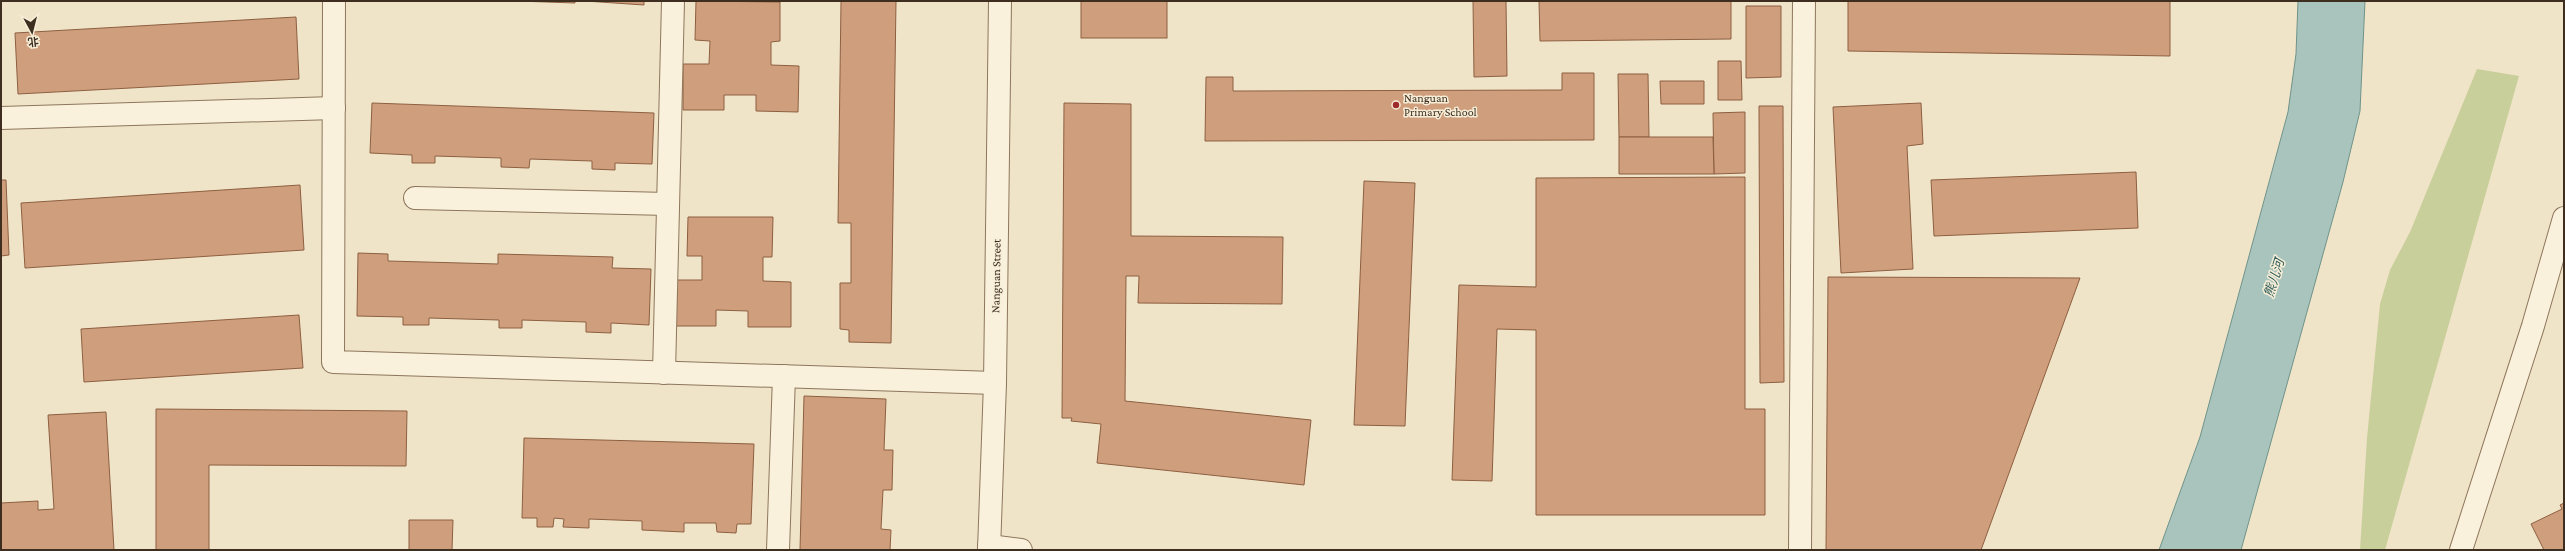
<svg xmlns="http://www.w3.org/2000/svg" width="2565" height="551" font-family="'Crimson Pro','Noto Sans SC',serif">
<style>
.green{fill:#c9cf9b}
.water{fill:#a9c4bc;stroke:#6f938a}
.building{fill:#cf9f7d;stroke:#8d5f41}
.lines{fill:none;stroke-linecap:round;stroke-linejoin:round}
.minor-casing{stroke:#8d765c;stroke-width:24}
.minor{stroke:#faf1dc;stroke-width:22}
.poi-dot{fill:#9e2a2b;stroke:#f7eed8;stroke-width:1.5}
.labels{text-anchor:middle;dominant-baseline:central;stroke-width:3;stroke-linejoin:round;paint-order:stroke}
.poi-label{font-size:12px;fill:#3d2e20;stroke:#f7eed8;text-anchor:start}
.street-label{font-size:12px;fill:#3d2e20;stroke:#f7eed8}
.water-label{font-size:13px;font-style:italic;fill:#2f5d5a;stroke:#f7eed8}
</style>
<rect width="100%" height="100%" fill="#f0e4c8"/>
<path class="green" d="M2477 69 2519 76 2385 550H2360L2367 438 2380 304 2390 270 2410 232Z"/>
<path class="water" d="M2298 1H2365L2360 111 2343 182 2241 550H2159L2200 437 2288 112 2296 54Z"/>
<g class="building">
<path d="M517 1H575V3Z"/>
<path d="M585 1H644V5Z"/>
<path d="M696 1 780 2V41L771 42V65L799 66 798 112 756 111V95H724V110H683V64H709L710 41 695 40Z"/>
<path d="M841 1H896L891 343 849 342V330L840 329V283H851V223H838Z"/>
<rect x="1081" y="1" width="86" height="37"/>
<path d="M1473 1H1506L1507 76 1474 77Z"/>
<path d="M1539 1H1731V39L1540 41Z"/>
<path d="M1848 1H2170V56L1848 51Z"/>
<path d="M1746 6H1781V77L1746 78Z"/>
<path d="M296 17 299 79 18 94 15 33Z"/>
<path d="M1718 61H1741L1742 100H1718Z"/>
<path d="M1562 73H1594V140L1205 141 1206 77H1233V91L1562 90Z"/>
<path d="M1618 74H1648L1649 137H1619Z"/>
<path d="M1660 81H1704V104H1661Z"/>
<path d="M372 103 654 113 652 164 615 163V170L592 169V161L530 159 529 168 501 167V158L435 156V163H412V155L370 153Z"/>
<path d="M1064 103 1131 104V236L1283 237 1282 304 1138 303 1139 276H1126L1125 401 1311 420 1304 485 1097 463 1101 424 1071 421 1072 418H1062Z"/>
<path d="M1921 103 1923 144 1907 146 1913 269 1841 273 1833 107Z"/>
<path d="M1759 106H1783L1784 382 1760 383Z"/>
<path d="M1745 112V173L1714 174 1713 113Z"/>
<path d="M1619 137H1713L1714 174H1619Z"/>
<path d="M2136 172 2138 228 1934 236 1931 180Z"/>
<path d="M1745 177V409H1765V515H1536V330L1497 329 1492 481 1452 480 1459 285 1536 287V178Z"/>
<path d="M1 180H6L9 255 1 256Z"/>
<path d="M1364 181 1415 183 1405 426 1354 425Z"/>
<path d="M300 185 304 250 25 268 21 203Z"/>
<path d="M688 217H773L772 257H763V281L791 282V327H748V311L716 310V326H675L676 280H702V256H687Z"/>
<path d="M358 253 388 254V261L498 264V254L613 257 612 268 651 269 649 325 611 323V333L586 332V322L522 320V328H499V320L429 318V325H403V317L357 316Z"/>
<path d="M1828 277 2080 278 1981 550H1826Z"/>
<path d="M299 315 303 368 84 382 81 329Z"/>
<path d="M804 396 886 399 884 450H893L892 490H883L881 529 891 530 890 550H800Z"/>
<path d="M156 409 407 411 406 466 209 465V550H156Z"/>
<path d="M106 412 114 550H1V503L38 501V510L54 509 48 415Z"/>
<path d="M524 438 754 444 751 524H737L736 533 717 532 716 523H684V532L642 530V521L589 519V528L563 527 564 519 554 518 553 527H537V518H522Z"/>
<path d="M2564 503V550H2544L2531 524 2562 509 2560 505Z"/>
<path d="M409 520H453L452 550H409Z"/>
</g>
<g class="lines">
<g class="minor-casing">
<g id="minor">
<path d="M334 1 333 362 995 383"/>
<path d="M1 118 334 108"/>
<path d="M415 198 668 204"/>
<path d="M664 373 673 1"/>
<path d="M989 546 1021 550"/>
<path d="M778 550 784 376"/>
<path d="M989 550 995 383 1000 1"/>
<path d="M1800 550 1804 1"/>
<path d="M2461 550 2533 326 2564 218"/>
</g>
</g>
<use href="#minor" class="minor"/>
</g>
<circle class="poi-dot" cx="1396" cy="105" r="4"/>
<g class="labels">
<g class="poi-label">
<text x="1404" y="98">Nanguan<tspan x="1404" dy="14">Primary School</tspan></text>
</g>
<g class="street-label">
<text transform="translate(996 276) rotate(-89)">Nanguan Street</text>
</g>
<g class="water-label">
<text transform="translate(2274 278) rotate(-73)">熊儿河</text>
</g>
</g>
<rect width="2565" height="551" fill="none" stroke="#3d2e20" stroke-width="4"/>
<g transform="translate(32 32) rotate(173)" stroke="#f7eed8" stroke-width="3" paint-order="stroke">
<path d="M0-3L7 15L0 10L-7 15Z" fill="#3d2e20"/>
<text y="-6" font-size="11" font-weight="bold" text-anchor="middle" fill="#3d2e20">北</text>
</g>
</svg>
